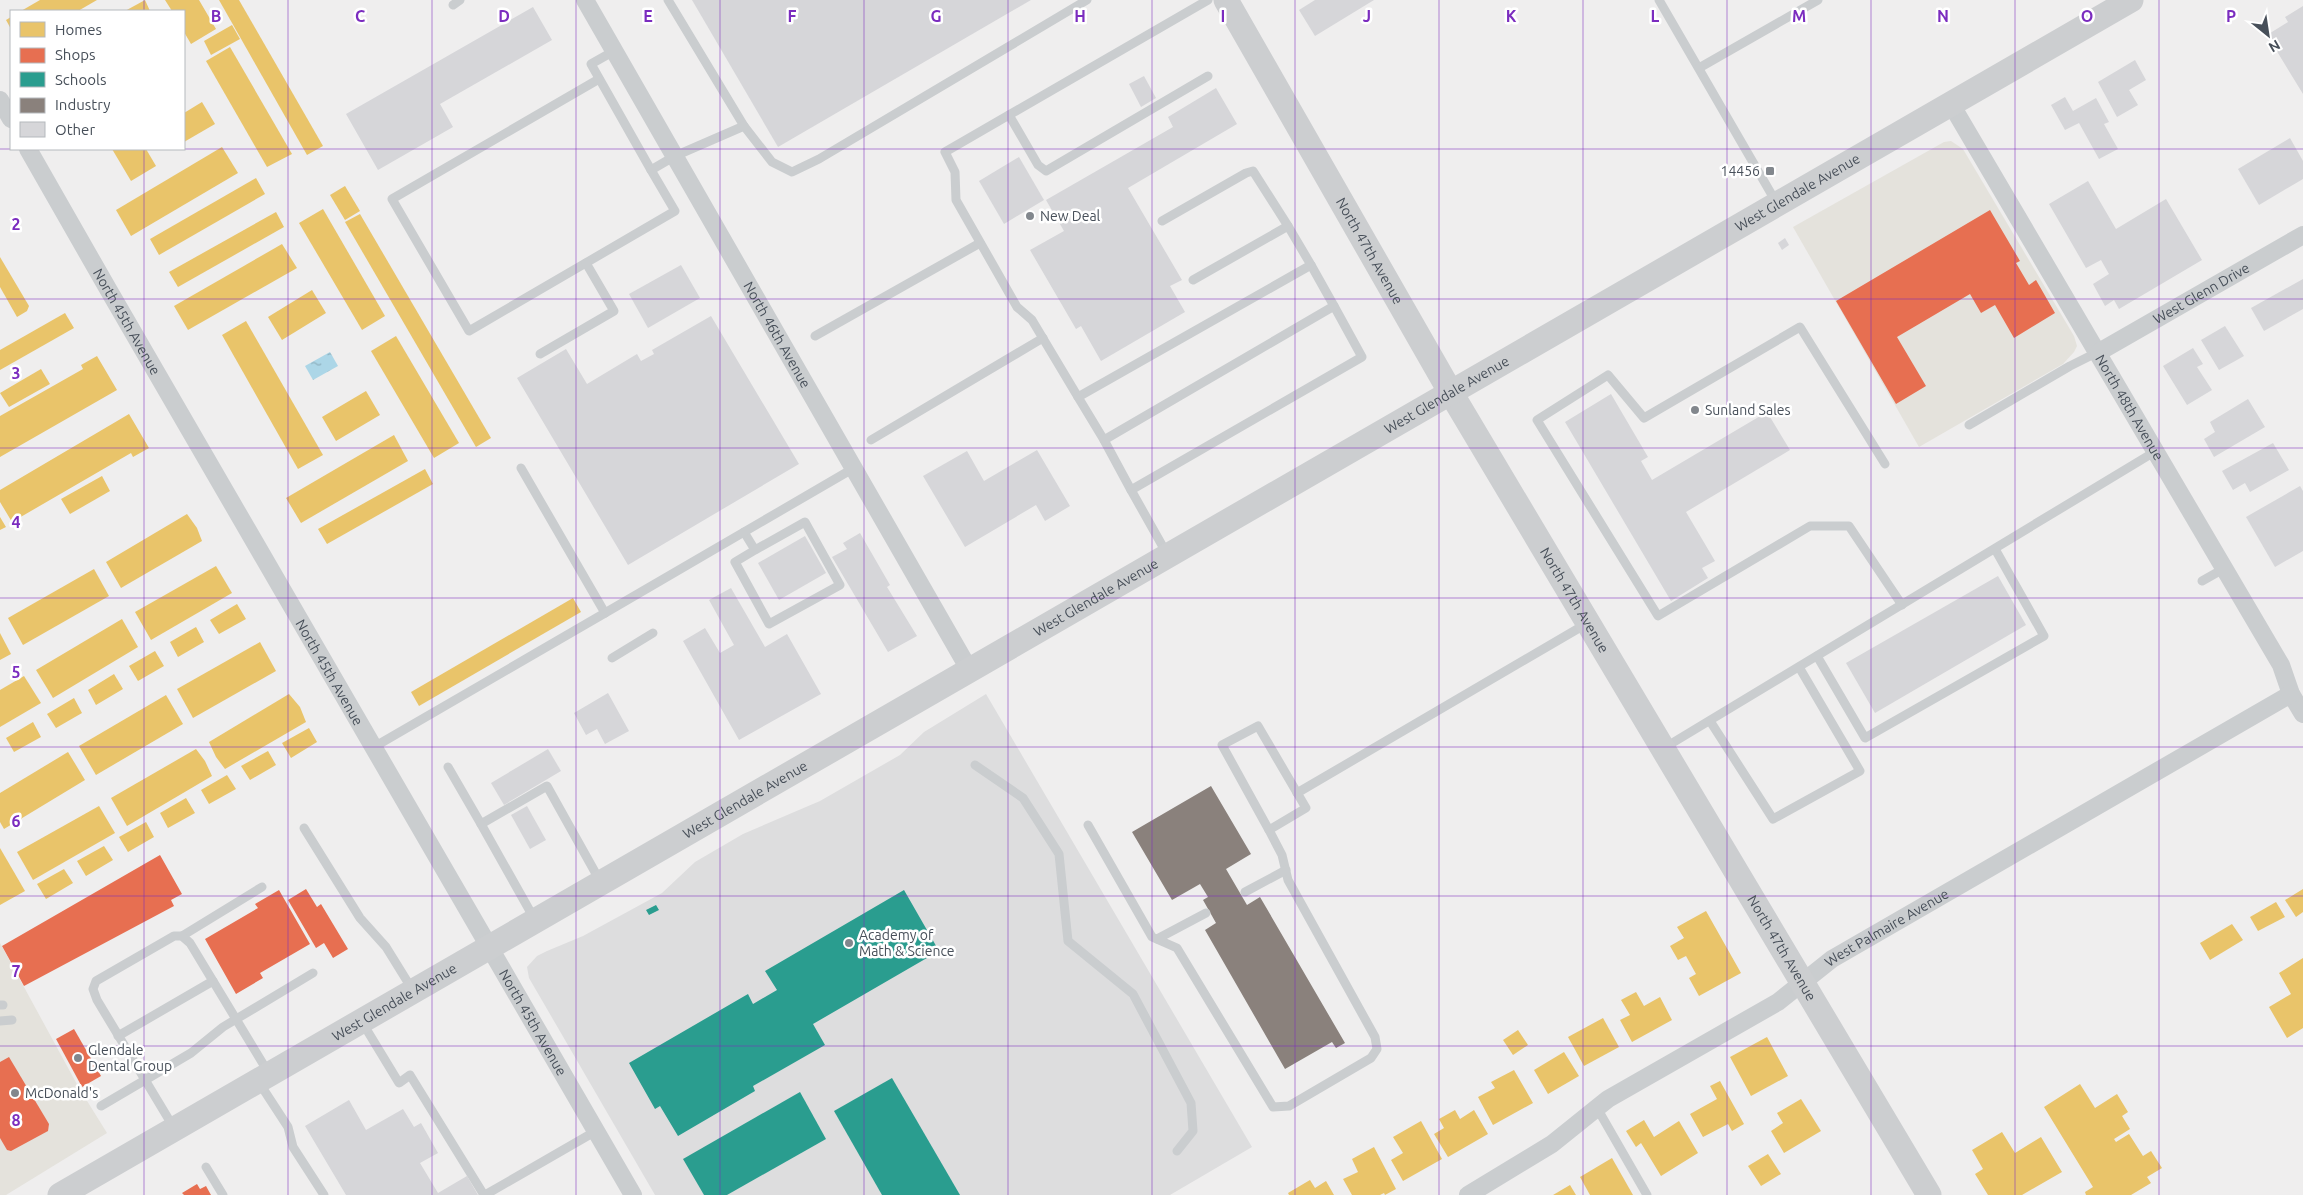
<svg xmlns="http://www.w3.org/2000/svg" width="2303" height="1195" font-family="Ubuntu,sans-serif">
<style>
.commercial{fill:#e4e2dc}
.education{fill:#ddddde}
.water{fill:url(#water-ripples)}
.homes{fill:#e9c46a}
.shops{fill:#e76f51}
.schools{fill:#2a9d8f}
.industry{fill:#8a817c}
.building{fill:#d6d6d9}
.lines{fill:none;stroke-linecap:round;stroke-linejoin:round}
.lane{stroke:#cacdcf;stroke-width:9}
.street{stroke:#cacdcf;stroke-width:18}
.secondary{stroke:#ccced0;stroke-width:25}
.grid{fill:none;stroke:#7b2cbf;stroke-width:1;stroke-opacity:0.55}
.poi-dot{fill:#82878d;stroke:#fff;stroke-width:2}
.labels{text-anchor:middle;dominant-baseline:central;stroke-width:5;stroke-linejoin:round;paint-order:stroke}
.poi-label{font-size:14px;fill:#474f59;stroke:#fff;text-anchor:start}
.street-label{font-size:14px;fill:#474f59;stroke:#fff}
.grid-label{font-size:16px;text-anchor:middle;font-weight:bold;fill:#7b2cbf;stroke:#fff;stroke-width:5;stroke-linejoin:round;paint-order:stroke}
</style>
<defs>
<pattern id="water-ripples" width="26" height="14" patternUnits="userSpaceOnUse" patternTransform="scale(1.25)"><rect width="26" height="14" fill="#acd6e7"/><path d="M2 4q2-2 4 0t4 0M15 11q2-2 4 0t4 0" fill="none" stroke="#8eb0be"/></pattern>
</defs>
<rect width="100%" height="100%" fill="#efeeee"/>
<g class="commercial">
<path d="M1951 141 1963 149 2074 336 2077 346 2074 352 2063 364 1919 447 1793 227 1944 142Z"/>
<path d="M0 943 79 1088 107 1133 6 1195H0Z"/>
</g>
<path class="education" d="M986 694 1252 1147 1170 1195H655L529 978 527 967 537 956 547 951 583 936 662 893 695 862 743 834 820 801 900 755 924 732Z"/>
<path class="water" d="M330 352 338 366 313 380 305 366Z"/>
<g class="homes">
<path d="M40 0H97L78 11H21Z"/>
<path d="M145 0 150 11H125Z"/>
<path d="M165 0H199L216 29 191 44 184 32V11H172Z"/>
<path d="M219 0H239L323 146 307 155Z"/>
<path d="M11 17V29L6 20Z"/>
<path d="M232 25 240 39 211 55 204 41Z"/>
<path d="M230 47 292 154 267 167 206 61Z"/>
<path d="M202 102 215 124 184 142V113Z"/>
<path d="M222 147 238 173 131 236 116 210Z"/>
<path d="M112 149H146L156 166 131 181Z"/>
<path d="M256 178 265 194 159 255 150 239Z"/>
<path d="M345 186 360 211 345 220 330 195Z"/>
<path d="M323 209 385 316 362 330 299 223Z"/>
<path d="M276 212 284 227 178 287 169 272Z"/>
<path d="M360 214 491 438 476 447 345 222Z"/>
<path d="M282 244 297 268 188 330 174 306Z"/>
<path d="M0 257 29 306 27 311 17 317 0 287Z"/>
<path d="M312 290 326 313 282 340 268 317Z"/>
<path d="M65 313 74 328 0 370V350Z"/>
<path d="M246 321 323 455 298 469 222 335Z"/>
<path d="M396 336 459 443 434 458 371 351Z"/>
<path d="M97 356 117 390 0 457V416L83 369 81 365Z"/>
<path d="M41 369 50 384 9 407 0 393Z"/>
<path d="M366 391 380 415 336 441 322 417Z"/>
<path d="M129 414 149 448 133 457 131 453 12 522 0 502V490Z"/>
<path d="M394 435 408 461 301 523 286 498Z"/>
<path d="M425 469 433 484 327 544 318 529Z"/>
<path d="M102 476 110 491 70 514 61 499Z"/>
<path d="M187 514 197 528 202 541 121 588 106 562Z"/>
<path d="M0 517 6 527 0 530Z"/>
<path d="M216 566 232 593 151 640 135 612Z"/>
<path d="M94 569 109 596 23 645 8 618Z"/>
<path d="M573 598 581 612 419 706 411 692Z"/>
<path d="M237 604 246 619 219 634 210 620Z"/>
<path d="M122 619 138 647 53 698 36 670Z"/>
<path d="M196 627 204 642 178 657 170 642Z"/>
<path d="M0 633 11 654 0 660Z"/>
<path d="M260 642 276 671 193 718 177 689Z"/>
<path d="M155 651 164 666 138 681 129 666Z"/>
<path d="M114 674 123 689 96 705 88 690Z"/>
<path d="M24 676 41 703 0 727V690Z"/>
<path d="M289 694 300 707 306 722 225 769 216 757 209 742Z"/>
<path d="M166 695 183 724 96 775 79 746Z"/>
<path d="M74 698 82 713 56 728 47 714Z"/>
<path d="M33 722 41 737 14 752 6 738Z"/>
<path d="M309 728 317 742 291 758 282 743Z"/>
<path d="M196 749 205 761 212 776 127 826 111 798Z"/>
<path d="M268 751 276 765 250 780 241 766Z"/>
<path d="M68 752 85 780 4 829 0 822V793Z"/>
<path d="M227 775 236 789 209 804 201 790Z"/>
<path d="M186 798 195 813 168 828 160 813Z"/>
<path d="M99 806 115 833 33 880 17 852Z"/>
<path d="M146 822 154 837 128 852 119 837Z"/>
<path d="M104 846 113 860 86 876 77 861Z"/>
<path d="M0 848 25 891 0 905Z"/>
<path d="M64 869 73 883 46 899 37 884Z"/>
<path d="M2303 889V912L2296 917 2285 900Z"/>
<path d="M2276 902 2285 917 2258 931 2250 917Z"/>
<path d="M1706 911 1741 973 1699 996 1689 978 1696 974 1686 956 1678 960 1670 946 1684 938 1677 927Z"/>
<path d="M2232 924 2243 940 2210 960 2200 943Z"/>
<path d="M2303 958V1028L2287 1038 2269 1007 2291 994 2279 973Z"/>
<path d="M1636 992 1644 1006 1660 997 1672 1020 1632 1042 1620 1020 1630 1015 1621 1000Z"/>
<path d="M1603 1018 1619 1047 1584 1066 1568 1037Z"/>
<path d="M1518 1030 1528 1045 1513 1055 1503 1040Z"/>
<path d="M1767 1037 1788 1076 1751 1096 1730 1057Z"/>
<path d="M1564 1052 1579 1076 1548 1094 1534 1070Z"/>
<path d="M1514 1070 1533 1103 1493 1125 1478 1097 1495 1088 1491 1082Z"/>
<path d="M1720 1081 1744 1124 1732 1131 1728 1124 1703 1137 1690 1114 1717 1099 1710 1086Z"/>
<path d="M2080 1084 2095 1108 2117 1094 2128 1112 2122 1116 2130 1129 2114 1139 2116 1142 2129 1134 2143 1156 2151 1151 2162 1168 2147 1177 2151 1183 2131 1195H2086L2085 1192 2093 1187 2044 1107Z"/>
<path d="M1801 1099 1821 1131 1784 1153 1771 1131 1783 1123 1777 1113Z"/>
<path d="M1455 1110 1460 1119 1474 1110 1488 1134 1448 1157 1434 1134 1444 1128 1439 1119Z"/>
<path d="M1644 1120 1654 1137 1679 1121 1698 1153 1661 1176 1641 1143 1636 1147 1626 1131Z"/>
<path d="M1421 1121 1442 1159 1403 1181 1391 1160 1403 1153 1393 1137Z"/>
<path d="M2002 1132 2015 1153 2041 1137 2062 1172 2022 1195H1988L1975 1174 1983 1169 1972 1150Z"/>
<path d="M1374 1147 1396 1189 1385 1195 1384 1193 1380 1195H1352L1343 1179 1358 1172 1352 1159Z"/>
<path d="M1768 1154 1781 1174 1761 1186 1748 1166Z"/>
<path d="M1612 1158 1633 1195H1590L1580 1177Z"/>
<path d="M1310 1180 1315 1188 1326 1181 1334 1195H1289L1288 1193Z"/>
<path d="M1570 1185 1576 1195H1553Z"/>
</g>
<g class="shops">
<path d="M1990 210 2020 261 2016 263 2029 285 2036 280 2055 313 2014 338 1995 305 1981 313 1970 294 1897 337 1926 386 1896 404 1836 301Z"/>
<path d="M160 855 182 894 171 900 174 906 24 986 2 946Z"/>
<path d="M306 889 317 907 321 904 348 949 333 958 324 943 316 948 288 900Z"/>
<path d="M279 890 310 944 260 973 263 978 236 994 205 939 258 908 255 904Z"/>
<path d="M74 1029 101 1076 82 1087 56 1039Z"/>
<path d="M9 1057 49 1124 48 1131 11 1151 7 1150 0 1138V1062Z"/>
<path d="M197 1184 200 1189 206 1186 211 1195H184L182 1193Z"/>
</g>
<g class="schools">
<path d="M904 890 939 951 813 1024 825 1045 753 1086 755 1091 678 1136 660 1106 655 1109 629 1063 748 994 753 1004 777 990 765 971Z"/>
<path d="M656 905 659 910 649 915 646 910Z"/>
<path d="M892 1078 960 1195H882L834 1111Z"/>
<path d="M800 1092 826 1139 727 1195H704L683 1159Z"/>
</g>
<path class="industry" d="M1211 786 1251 854 1226 869 1247 905 1260 897 1345 1043 1336 1048 1332 1042 1285 1069 1205 930 1216 923 1203 900 1208 897 1200 884 1172 900 1132 832Z"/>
<g class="building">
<path d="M692 0H1031L778 147Z"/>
<path d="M1315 0H1374L1315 36 1299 10Z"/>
<path d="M2303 6V94L2267 35 2288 22 2285 17Z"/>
<path d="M533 7 552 40 440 104 453 127 378 170 346 114Z"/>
<path d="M2135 60 2146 80 2129 90 2138 105 2117 117 2098 82Z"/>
<path d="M1144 76 1156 98 1141 107 1129 84Z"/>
<path d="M1216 88 1237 124 1128 188 1182 280 1170 286 1185 312 1101 361 1081 326 1076 329 1030 250 1064 231 1046 200 1173 127 1168 117Z"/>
<path d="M2065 97 2073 111 2096 98 2109 122 2104 124 2118 149 2099 159 2079 123 2065 130 2051 105Z"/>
<path d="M2290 138 2303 161V179L2259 205 2238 169Z"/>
<path d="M1019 157 1044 200 1004 224 979 181Z"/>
<path d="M2088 181 2116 229 2166 199 2202 260 2119 309 2114 300 2105 306 2093 284 2109 274 2101 260 2086 268 2049 204Z"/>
<path d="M1785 238 1789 245 1782 250 1778 243Z"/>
<path d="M681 265 700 298 648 328 629 294Z"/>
<path d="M2303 279V309L2264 331 2251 308Z"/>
<path d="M711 316 799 464 628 565 517 378 566 349 587 384 637 354 641 361 654 354 652 350Z"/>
<path d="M2225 326 2244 356 2219 370 2201 340Z"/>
<path d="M2193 348 2203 364 2197 367 2212 390 2187 405 2163 366Z"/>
<path d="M1611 394 1648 457 1641 461 1652 480 1767 412 1790 450 1686 512 1715 561 1702 568 1708 578 1671 601 1565 422Z"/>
<path d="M2248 399 2265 427 2214 457 2204 439 2215 432 2210 422Z"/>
<path d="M2273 443 2289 470 2250 492 2245 483 2233 490 2222 471Z"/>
<path d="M1037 450 1070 506 1045 521 1036 505 965 547 923 476 967 451 984 481Z"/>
<path d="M2300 486 2303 491V551L2275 567 2246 517Z"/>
<path d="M860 533 890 585 887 587 917 636 888 652 832 557 847 549 843 543Z"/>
<path d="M805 536 826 573 779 600 758 563Z"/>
<path d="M1998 576 2026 625 1875 713 1846 663Z"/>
<path d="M731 588 765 647 787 634 821 694 739 740 683 641 705 628 720 653 734 645 709 600Z"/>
<path d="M608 693 629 731 605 744 597 729 586 735 574 713Z"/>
<path d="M548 749 561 771 504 805 491 783Z"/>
<path d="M527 806 546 840 530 849 511 815Z"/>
<path d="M349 1100 366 1130 403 1109 414 1127 421 1123 438 1153 420 1163 438 1193 467 1176 478 1195H346L305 1126Z"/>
</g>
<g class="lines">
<g class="lane">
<path d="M668 0 744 126"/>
<path d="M1659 0 1776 202"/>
<path d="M453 5 460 0"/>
<path d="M614 51 591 64 651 170 675 156 744 126 772 162 792 172 819 159 1087 0"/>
<path d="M1699 68 1818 0"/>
<path d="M599 79 392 199 469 331 675 211 651 170"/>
<path d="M1009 115 1038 165 1046 171 1208 76"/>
<path d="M1162 221 1246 173 1253 171 1288 226"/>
<path d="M1311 265 1334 306"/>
<path d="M815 336 980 243"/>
<path d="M540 354 614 311 586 263"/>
<path d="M1078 397 1032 320 1017 307 956 200 955 172 945 152 1208 0"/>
<path d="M1969 425 2070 366 2098 352"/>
<path d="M871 440 1043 338"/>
<path d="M1104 440 1131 490"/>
<path d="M1885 464 1800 327 1644 418 1608 375 1537 420 1658 616 1810 526H1849L1902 605"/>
<path d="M744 532 755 550 805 522 840 585 769 624 735 562 755 550"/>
<path d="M1167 554 1131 490 1362 357 1334 306 1104 440 1078 397 1311 265 1288 226 1193 280"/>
<path d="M2202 581 2225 568"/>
<path d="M605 613 854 468"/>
<path d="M1817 656 1865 738 2044 636 1995 549"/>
<path d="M612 658 653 633"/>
<path d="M1710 721 1773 819 1860 771 1799 667"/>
<path d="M1258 726 1306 808 1269 830 1222 745Z"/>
<path d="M374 747 605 613 521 468"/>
<path d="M1664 748 2156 451"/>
<path d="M975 765 1023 798 1059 854 1068 941 1133 994 1191 1103 1193 1131 1177 1151"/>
<path d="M448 767 481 824 547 786 600 881"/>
<path d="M1297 793 1586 624"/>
<path d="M481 824 535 920"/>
<path d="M1088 825 1152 937 1177 948 1273 1107 1289 1106 1371 1058 1377 1049 1375 1037 1288 880 1282 855 1269 830"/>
<path d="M304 828 360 918 386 947 412 989"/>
<path d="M1245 892 1286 870"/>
<path d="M182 936 262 887"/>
<path d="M1157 939 1206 913"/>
<path d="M0 1005H3"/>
<path d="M0 1021 12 1020"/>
<path d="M362 1022 399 1083 410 1075 484 1195"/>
<path d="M118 1036 213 981"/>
<path d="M258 1081 288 1127 293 1147 324 1195"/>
<path d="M101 1106 191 1053 223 1027 313 973"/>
<path d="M1597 1108 1647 1195"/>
<path d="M174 1128 97 1000 93 989 96 981 174 936H182L190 943 268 1072"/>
<path d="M206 1167 223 1195"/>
<path d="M485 1195 596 1131"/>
</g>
<g class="street">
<path id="s1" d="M585 0 970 671"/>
<path d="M0 100 11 119"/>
<path id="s2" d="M1951 104 2281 665 2291 694 2303 714"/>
<path id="s3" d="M28 149C227 499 431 846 633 1195"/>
<path id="s4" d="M2099 352 2303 235"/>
<path id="s5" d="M1468 1195 1552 1144 1608 1099 1778 1002 1832 959 2291 694"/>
</g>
<g class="secondary">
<path id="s6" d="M1226 0 1451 393 1929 1195"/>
<path id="s7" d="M60 1195 2131 0"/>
</g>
</g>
<path class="grid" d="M144 0V11M288 0V1195M432 0V1195M576 0V1195M720 0V1195M864 0V1195M1008 0V1195M1152 0V1195M1295 0V1195M1439 0V1195M1583 0V1195M1727 0V1195M1871 0V1195M2015 0V1195M2159 0V1195M0 149H2303M144 149V1195M0 299H2303M0 448H2303M0 598H2303M0 747H2303M0 896H2303M0 1046H2303"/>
<g class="poi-dot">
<rect x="1765" y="166" width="10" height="10" rx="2.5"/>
<circle cx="1030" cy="216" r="5"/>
<circle cx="1695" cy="410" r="5"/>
<circle cx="849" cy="943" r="5"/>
<circle cx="78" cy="1058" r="5"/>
<circle cx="15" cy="1093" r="5"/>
</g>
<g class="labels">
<g class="poi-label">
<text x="1760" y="171" text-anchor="end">14456</text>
<text x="1040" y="216">New Deal</text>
<text x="1705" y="410">Sunland Sales</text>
<text x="859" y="935">Academy of<tspan x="859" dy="16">Math &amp; Science</tspan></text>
<text x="88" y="1050">Glendale<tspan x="88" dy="16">Dental Group</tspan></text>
<text x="25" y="1093">McDonald's</text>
</g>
<g class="street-label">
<text stroke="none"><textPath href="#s7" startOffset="2006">West Glendale Avenue</textPath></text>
<text stroke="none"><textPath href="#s6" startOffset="289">North 47th Avenue</textPath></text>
<text stroke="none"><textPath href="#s4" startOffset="118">West Glenn Drive</textPath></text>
<text stroke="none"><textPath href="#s3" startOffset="199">North 45th Avenue</textPath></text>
<text stroke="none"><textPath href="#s1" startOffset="386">North 46th Avenue</textPath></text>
<text stroke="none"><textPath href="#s7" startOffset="1601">West Glendale Avenue</textPath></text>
<text stroke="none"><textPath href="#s2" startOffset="352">North 48th Avenue</textPath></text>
<text stroke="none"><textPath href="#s7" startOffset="1196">West Glendale Avenue</textPath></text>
<text stroke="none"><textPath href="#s6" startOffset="694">North 47th Avenue</textPath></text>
<text stroke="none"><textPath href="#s3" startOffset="604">North 45th Avenue</textPath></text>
<text stroke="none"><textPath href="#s7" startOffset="791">West Glendale Avenue</textPath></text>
<text stroke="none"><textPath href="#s5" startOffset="498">West Palmaire Avenue</textPath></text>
<text stroke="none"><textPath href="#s6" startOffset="1099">North 47th Avenue</textPath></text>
<text stroke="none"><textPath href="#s7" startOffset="386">West Glendale Avenue</textPath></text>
<text stroke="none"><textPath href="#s3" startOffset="1009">North 45th Avenue</textPath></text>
</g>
</g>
<g class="grid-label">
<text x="216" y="22">B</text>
<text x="360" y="22">C</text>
<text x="504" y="22">D</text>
<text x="648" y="22">E</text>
<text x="792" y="22">F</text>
<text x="936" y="22">G</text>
<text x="1080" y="22">H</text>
<text x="1223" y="22">I</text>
<text x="1367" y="22">J</text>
<text x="1511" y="22">K</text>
<text x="1655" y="22">L</text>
<text x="1799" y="22">M</text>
<text x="1943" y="22">N</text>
<text x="2087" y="22">O</text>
<text x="2231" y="22">P</text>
<text x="16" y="230">2</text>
<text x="16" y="379">3</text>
<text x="16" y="528">4</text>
<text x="16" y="678">5</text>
<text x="16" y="827">6</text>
<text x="16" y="977">7</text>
<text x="16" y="1126">8</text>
</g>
<rect x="10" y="10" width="175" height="140" fill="#ffffff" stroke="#b5b9bd"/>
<rect x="20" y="22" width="25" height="15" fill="#e9c46a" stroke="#b5b9bd"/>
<text x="55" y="35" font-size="15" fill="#474f59">Homes</text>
<rect x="20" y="48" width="25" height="15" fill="#e76f51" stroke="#b5b9bd"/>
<text x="55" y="60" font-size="15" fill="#474f59">Shops</text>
<rect x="20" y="72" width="25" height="15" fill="#2a9d8f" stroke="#b5b9bd"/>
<text x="55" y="85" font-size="15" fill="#474f59">Schools</text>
<rect x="20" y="98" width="25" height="15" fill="#8a817c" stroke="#b5b9bd"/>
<text x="55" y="110" font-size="15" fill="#474f59">Industry</text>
<rect x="20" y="122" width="25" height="15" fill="#d6d6d9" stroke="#b5b9bd"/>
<text x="55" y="135" font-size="15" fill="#474f59">Other</text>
<g transform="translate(2268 35) rotate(150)" stroke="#ffffff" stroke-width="4" paint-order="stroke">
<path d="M0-4L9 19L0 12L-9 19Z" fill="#474f59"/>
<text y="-8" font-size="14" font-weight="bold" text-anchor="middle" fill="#474f59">N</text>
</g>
</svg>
